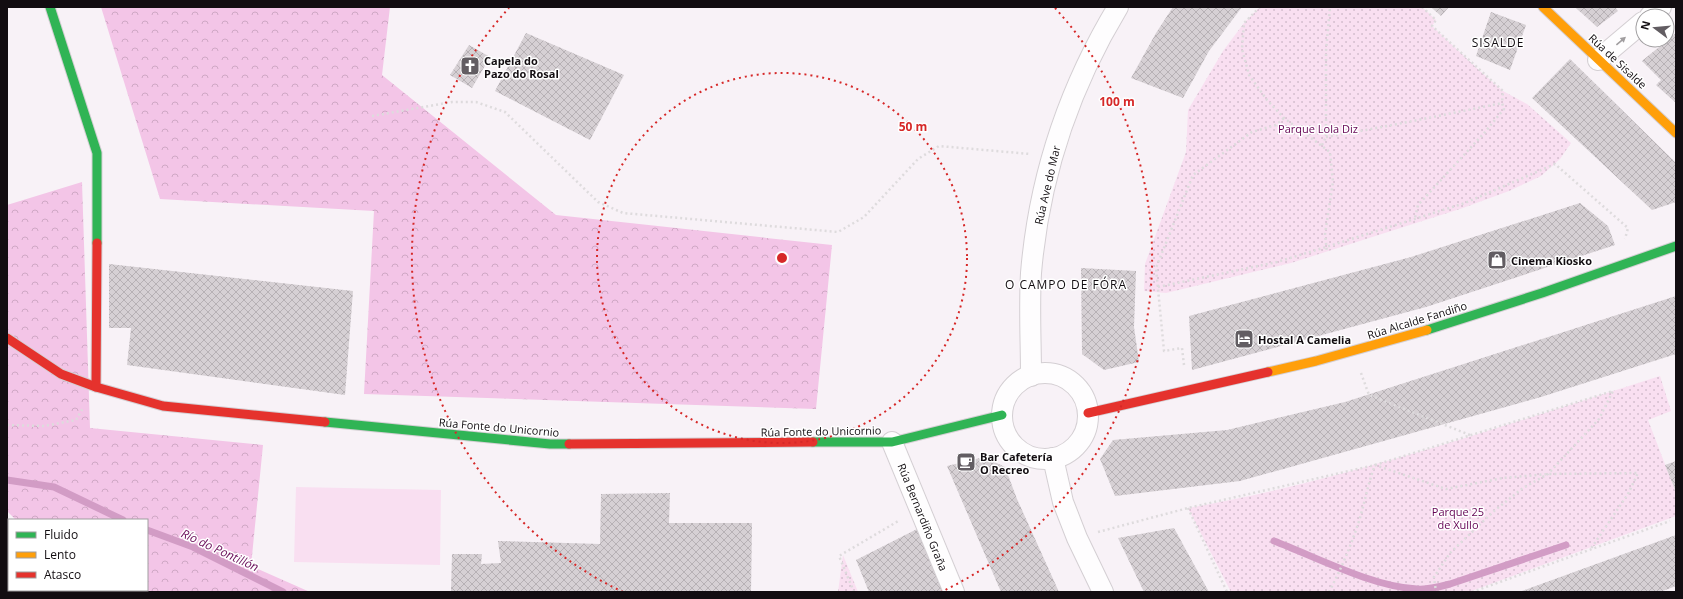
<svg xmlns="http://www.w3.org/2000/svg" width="1683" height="599" font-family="'Open Sans',sans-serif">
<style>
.forest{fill:url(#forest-crowns)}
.park{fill:url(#park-dots)}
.pitch{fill:#f9dff1}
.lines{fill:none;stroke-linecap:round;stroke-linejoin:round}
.stream{stroke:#d29cc5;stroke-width:7}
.building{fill:url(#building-cross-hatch)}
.street-casing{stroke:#d4cfd3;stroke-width:22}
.fast-casing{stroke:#d4cfd3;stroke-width:11}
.slow-casing{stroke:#d4cfd3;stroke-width:11}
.jam-casing{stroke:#d4cfd3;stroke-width:11}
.path{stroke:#dedbdd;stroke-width:2.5;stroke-dasharray:2 3;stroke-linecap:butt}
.street{stroke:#fefdfe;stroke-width:20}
.fast{stroke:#30b455;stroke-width:9}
.slow{stroke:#ff9f0a;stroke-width:9}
.jam{stroke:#e5322d;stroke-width:9}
.oneway{fill:#a09d9f}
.ring{fill:none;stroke:#d62828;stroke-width:2;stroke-dasharray:2 4}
.labels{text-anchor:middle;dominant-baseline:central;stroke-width:3;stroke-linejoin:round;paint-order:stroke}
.poi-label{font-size:11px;font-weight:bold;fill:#120d11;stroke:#fff;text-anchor:start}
.street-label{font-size:11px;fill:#120d11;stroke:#fff}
.park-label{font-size:11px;fill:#640354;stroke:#fff}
.neighbourhood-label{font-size:12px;letter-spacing:1px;fill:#120d11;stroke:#fff}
.water-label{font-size:12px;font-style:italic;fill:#690c59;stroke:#fff}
.centre{fill:#d62828;stroke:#fff;stroke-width:2}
.ring-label{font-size:12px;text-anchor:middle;font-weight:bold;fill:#d62828;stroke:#fff;stroke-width:3;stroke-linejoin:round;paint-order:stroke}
</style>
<defs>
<pattern id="forest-crowns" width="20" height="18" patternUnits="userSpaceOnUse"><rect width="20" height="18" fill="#f3c5e7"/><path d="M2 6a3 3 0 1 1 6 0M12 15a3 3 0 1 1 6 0" fill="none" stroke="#cfa8c5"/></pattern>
<pattern id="park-dots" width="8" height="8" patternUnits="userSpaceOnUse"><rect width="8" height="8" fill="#f9dff1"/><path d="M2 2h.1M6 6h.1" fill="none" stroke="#d4bece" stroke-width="1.8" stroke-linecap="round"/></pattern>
<pattern id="building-cross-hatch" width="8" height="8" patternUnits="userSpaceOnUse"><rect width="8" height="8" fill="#d6d0d4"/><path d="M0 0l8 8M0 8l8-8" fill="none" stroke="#b7b1b5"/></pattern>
</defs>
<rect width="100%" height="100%" fill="#f8f2f7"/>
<g class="forest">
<path d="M101 7H390L382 75 556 215 832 245 816 409 364 394 374 211 160 199Z"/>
<path d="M82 182 90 428 263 445 251 566 310 592H82L81 590H147V520H16L7 511V205Z"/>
</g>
<g class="park">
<path d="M1260 7H1422L1436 20 1432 26 1481 72 1503 91 1527 104 1571 143 1560 159 1541 176 1509 191 1463 208 1291 263 1166 293 1144 291 1145 264 1186 152 1188 110 1223 51 1244 23Z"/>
<path d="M1660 376 1671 411 1648 420 1676 493V516L1469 592H1231L1188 508C1349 480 1504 425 1660 376Z"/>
<path d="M843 555 858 592H838Z"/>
</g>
<path class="pitch" d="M296 487 441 490 440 565 294 562Z"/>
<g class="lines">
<g class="stream">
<path d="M7 480 54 487 123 520"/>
<path d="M147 530 193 547 283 592"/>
<path d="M1274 541C1316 557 1373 587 1417 589 1428 590 1439 587 1450 584L1566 545"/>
</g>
</g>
<g class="building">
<path d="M1173 7H1242L1209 51 1183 98 1131 78 1156 33Z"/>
<path d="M1431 7H1449L1441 16Z"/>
<path d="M1575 7H1615L1618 11 1597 27Z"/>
<path d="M1491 12 1526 25 1510 70 1476 56Z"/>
<path d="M526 33 624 75 590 140 495 91Z"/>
<path d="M1676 33V103L1656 85 1661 80 1642 61Z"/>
<path d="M469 45 490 57 472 88 450 75Z"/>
<path d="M1570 59 1676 163V202L1652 210 1532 98Z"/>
<path d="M1580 203 1608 226 1615 245 1426 307 1192 370 1189 316 1411 257Z"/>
<path d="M109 264 353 291 345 395 127 365 131 328H109Z"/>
<path d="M1081 268 1136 271 1134 327 1139 362 1104 370 1082 354Z"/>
<path d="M1676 296V354L1541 397 1240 481 1115 496 1100 459 1113 440 1227 430 1345 402Z"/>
<path d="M984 457 1005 467 1017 499 1059 592H1001L947 466Z"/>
<path d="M1676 461V492L1665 465Z"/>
<path d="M670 493 669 523H752L751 592H451L452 554H482L481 564 501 563 498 541 600 544 601 494Z"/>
<path d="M921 527 948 592H869L856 560Z"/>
<path d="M1174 528 1209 592H1144L1118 538Z"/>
<path d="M1676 535V586L1660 592H1519Z"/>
</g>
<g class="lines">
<g class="street-casing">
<g id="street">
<path d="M1650 16 1661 7"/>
<path d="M1598 60 1643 22"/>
<circle cx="1045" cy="416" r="43"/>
<path d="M1031 376C1031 342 1029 307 1031 273 1039 178 1069 88 1118 7"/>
<path d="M892 442 954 592"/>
<path d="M1053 458 1063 502 1077 538 1103 592"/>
</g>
</g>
<g class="fast-casing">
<g id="fast">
<path d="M50 7 97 153V243"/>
<path d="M1427 330 1542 293 1676 246"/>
<path d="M325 422 550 444H569"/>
<path d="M813 442H892L1002 415"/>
</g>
</g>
<g class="slow-casing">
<g id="slow">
<path d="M1543 7 1676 133"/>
<path d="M1268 372 1316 361 1427 330"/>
</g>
</g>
<g class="jam-casing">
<g id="jam">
<path d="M7 338 61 374 96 387 163 406 325 422"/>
<path d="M96 387 97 243"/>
<path d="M1088 413 1268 372"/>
<path d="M569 444 813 442"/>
</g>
</g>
<g class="path">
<path d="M1260 7 1244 23 1242 49 1249 75 1267 100 1284 118 1330 152 1333 182 1325 234 1327 252"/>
<path d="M1422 7 1436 20 1432 26 1503 91 1502 103"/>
<path d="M372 116 452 102H476L505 112 598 202 623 213 838 232 864 217 918 159 939 146 1030 154"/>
<path d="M1326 137C1385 127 1443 115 1502 103L1504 109 1485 132 1418 205 1415 218"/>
<path d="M1322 145 1326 137V51L1330 7"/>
<path d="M1158 287 1277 262 1326 247 1465 203 1555 164 1628 228 1625 239"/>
<path d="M1184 365 1182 348 1164 351 1156 268 1193 175 1252 132 1276 125 1284 118"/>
<path d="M1361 373 1369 395 1470 435"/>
<path d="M7 425 44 426 76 420 83 408"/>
<path d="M1188 508 1227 592"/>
<path d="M1098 532 1188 508 1375 465 1613 391 1599 419 1548 474 1523 488 1494 511 1450 553 1434 577 1436 592"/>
<path d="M854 592 839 556 900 520"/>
<path d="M1329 592C1341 569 1351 546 1359 521 1365 502 1368 483 1375 465L1446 489 1503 478 1548 474 1638 473 1628 494 1590 550"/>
<path d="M1472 592 1670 521"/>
</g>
<use href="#street" class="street"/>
<use href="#fast" class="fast"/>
<use href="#slow" class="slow"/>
<use href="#jam" class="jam"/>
</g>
<defs><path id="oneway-solid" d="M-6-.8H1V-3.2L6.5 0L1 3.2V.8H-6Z"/></defs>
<use class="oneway" href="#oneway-solid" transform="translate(1621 41) rotate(-40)"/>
<g class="ring">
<circle cx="782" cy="258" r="185"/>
<path d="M623 592A370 370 0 0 1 509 8M1055 8A370 370 0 0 1 941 592"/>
</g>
<defs>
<g id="church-square" transform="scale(1)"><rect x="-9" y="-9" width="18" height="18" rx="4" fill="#625d62" stroke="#fff"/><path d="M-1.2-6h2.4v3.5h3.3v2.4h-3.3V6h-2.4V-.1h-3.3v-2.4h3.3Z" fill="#fff"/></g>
<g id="shop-square" transform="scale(1)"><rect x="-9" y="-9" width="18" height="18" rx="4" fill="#625d62" stroke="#fff"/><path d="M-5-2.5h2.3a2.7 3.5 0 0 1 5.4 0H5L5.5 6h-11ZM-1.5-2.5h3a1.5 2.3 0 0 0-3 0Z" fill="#fff"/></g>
<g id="hotel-square" transform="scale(1)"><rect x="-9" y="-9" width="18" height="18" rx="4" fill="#625d62" stroke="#fff"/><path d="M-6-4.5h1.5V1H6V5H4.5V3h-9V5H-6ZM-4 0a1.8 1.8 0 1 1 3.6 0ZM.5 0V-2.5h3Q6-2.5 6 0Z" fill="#fff"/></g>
<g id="cafe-square" transform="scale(1)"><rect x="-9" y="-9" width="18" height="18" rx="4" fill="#625d62" stroke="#fff"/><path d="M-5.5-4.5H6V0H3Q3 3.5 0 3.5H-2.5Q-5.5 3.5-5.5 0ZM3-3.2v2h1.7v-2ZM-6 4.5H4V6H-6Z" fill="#fff"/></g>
</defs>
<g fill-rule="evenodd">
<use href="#church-square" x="470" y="66"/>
<use href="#shop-square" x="1497" y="260"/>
<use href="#hotel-square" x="1244" y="339"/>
<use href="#cafe-square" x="966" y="462"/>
</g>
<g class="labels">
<g class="poi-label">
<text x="484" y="60">Capela do<tspan x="484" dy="13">Pazo do Rosal</tspan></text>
<text x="1511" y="260">Cinema Kiosko</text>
<text x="1258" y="339">Hostal A Camelia</text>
<text x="980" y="456">Bar Cafetería<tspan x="980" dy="13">O Recreo</tspan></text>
</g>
<g class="street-label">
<text transform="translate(1618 61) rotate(43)">Rúa de Sisalde</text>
<text transform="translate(1047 185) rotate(-77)">Rúa Ave do Mar</text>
<text transform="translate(1417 320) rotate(-17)">Rúa Alcalde Fandiño</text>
<text transform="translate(499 427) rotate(5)">Rúa Fonte do Unicornio</text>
<text transform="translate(821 431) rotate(-1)">Rúa Fonte do Unicornio</text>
<text transform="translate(923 517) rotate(68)">Rúa Bernardiño Graña</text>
</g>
<g class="park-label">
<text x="1318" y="128">Parque Lola Diz</text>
<text x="1458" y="511">Parque 25<tspan x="1458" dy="13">de Xullo</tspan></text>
</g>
<g class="neighbourhood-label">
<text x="1498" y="42">SISALDE</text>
<text x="1066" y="284">O CAMPO DE FÓRA</text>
</g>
<g class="water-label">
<text transform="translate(220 550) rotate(25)">Río do Pontillón</text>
</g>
</g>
<circle cx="782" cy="258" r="6" class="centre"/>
<g class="ring-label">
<text x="1117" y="106">100 m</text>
<text x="913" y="131">50 m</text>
</g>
<rect width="1683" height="599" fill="none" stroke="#120d11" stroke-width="16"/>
<rect x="8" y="519" width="140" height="72" fill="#ffffff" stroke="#a09ea0"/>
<rect x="16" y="532" width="20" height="6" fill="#30b455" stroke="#a09ea0"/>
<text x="44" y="539" font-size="12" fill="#120d11">Fluido</text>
<rect x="16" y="552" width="20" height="6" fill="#ff9f0a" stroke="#a09ea0"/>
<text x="44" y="559" font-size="12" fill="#120d11">Lento</text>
<rect x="16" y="572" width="20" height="6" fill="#e5322d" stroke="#a09ea0"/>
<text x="44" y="579" font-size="12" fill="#120d11">Atasco</text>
<g transform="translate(1655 28) rotate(286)"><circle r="19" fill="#ffffff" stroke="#a09ea0"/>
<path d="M0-3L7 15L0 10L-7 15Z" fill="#625d62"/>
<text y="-6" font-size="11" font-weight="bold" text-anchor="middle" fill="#120d11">N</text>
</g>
</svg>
